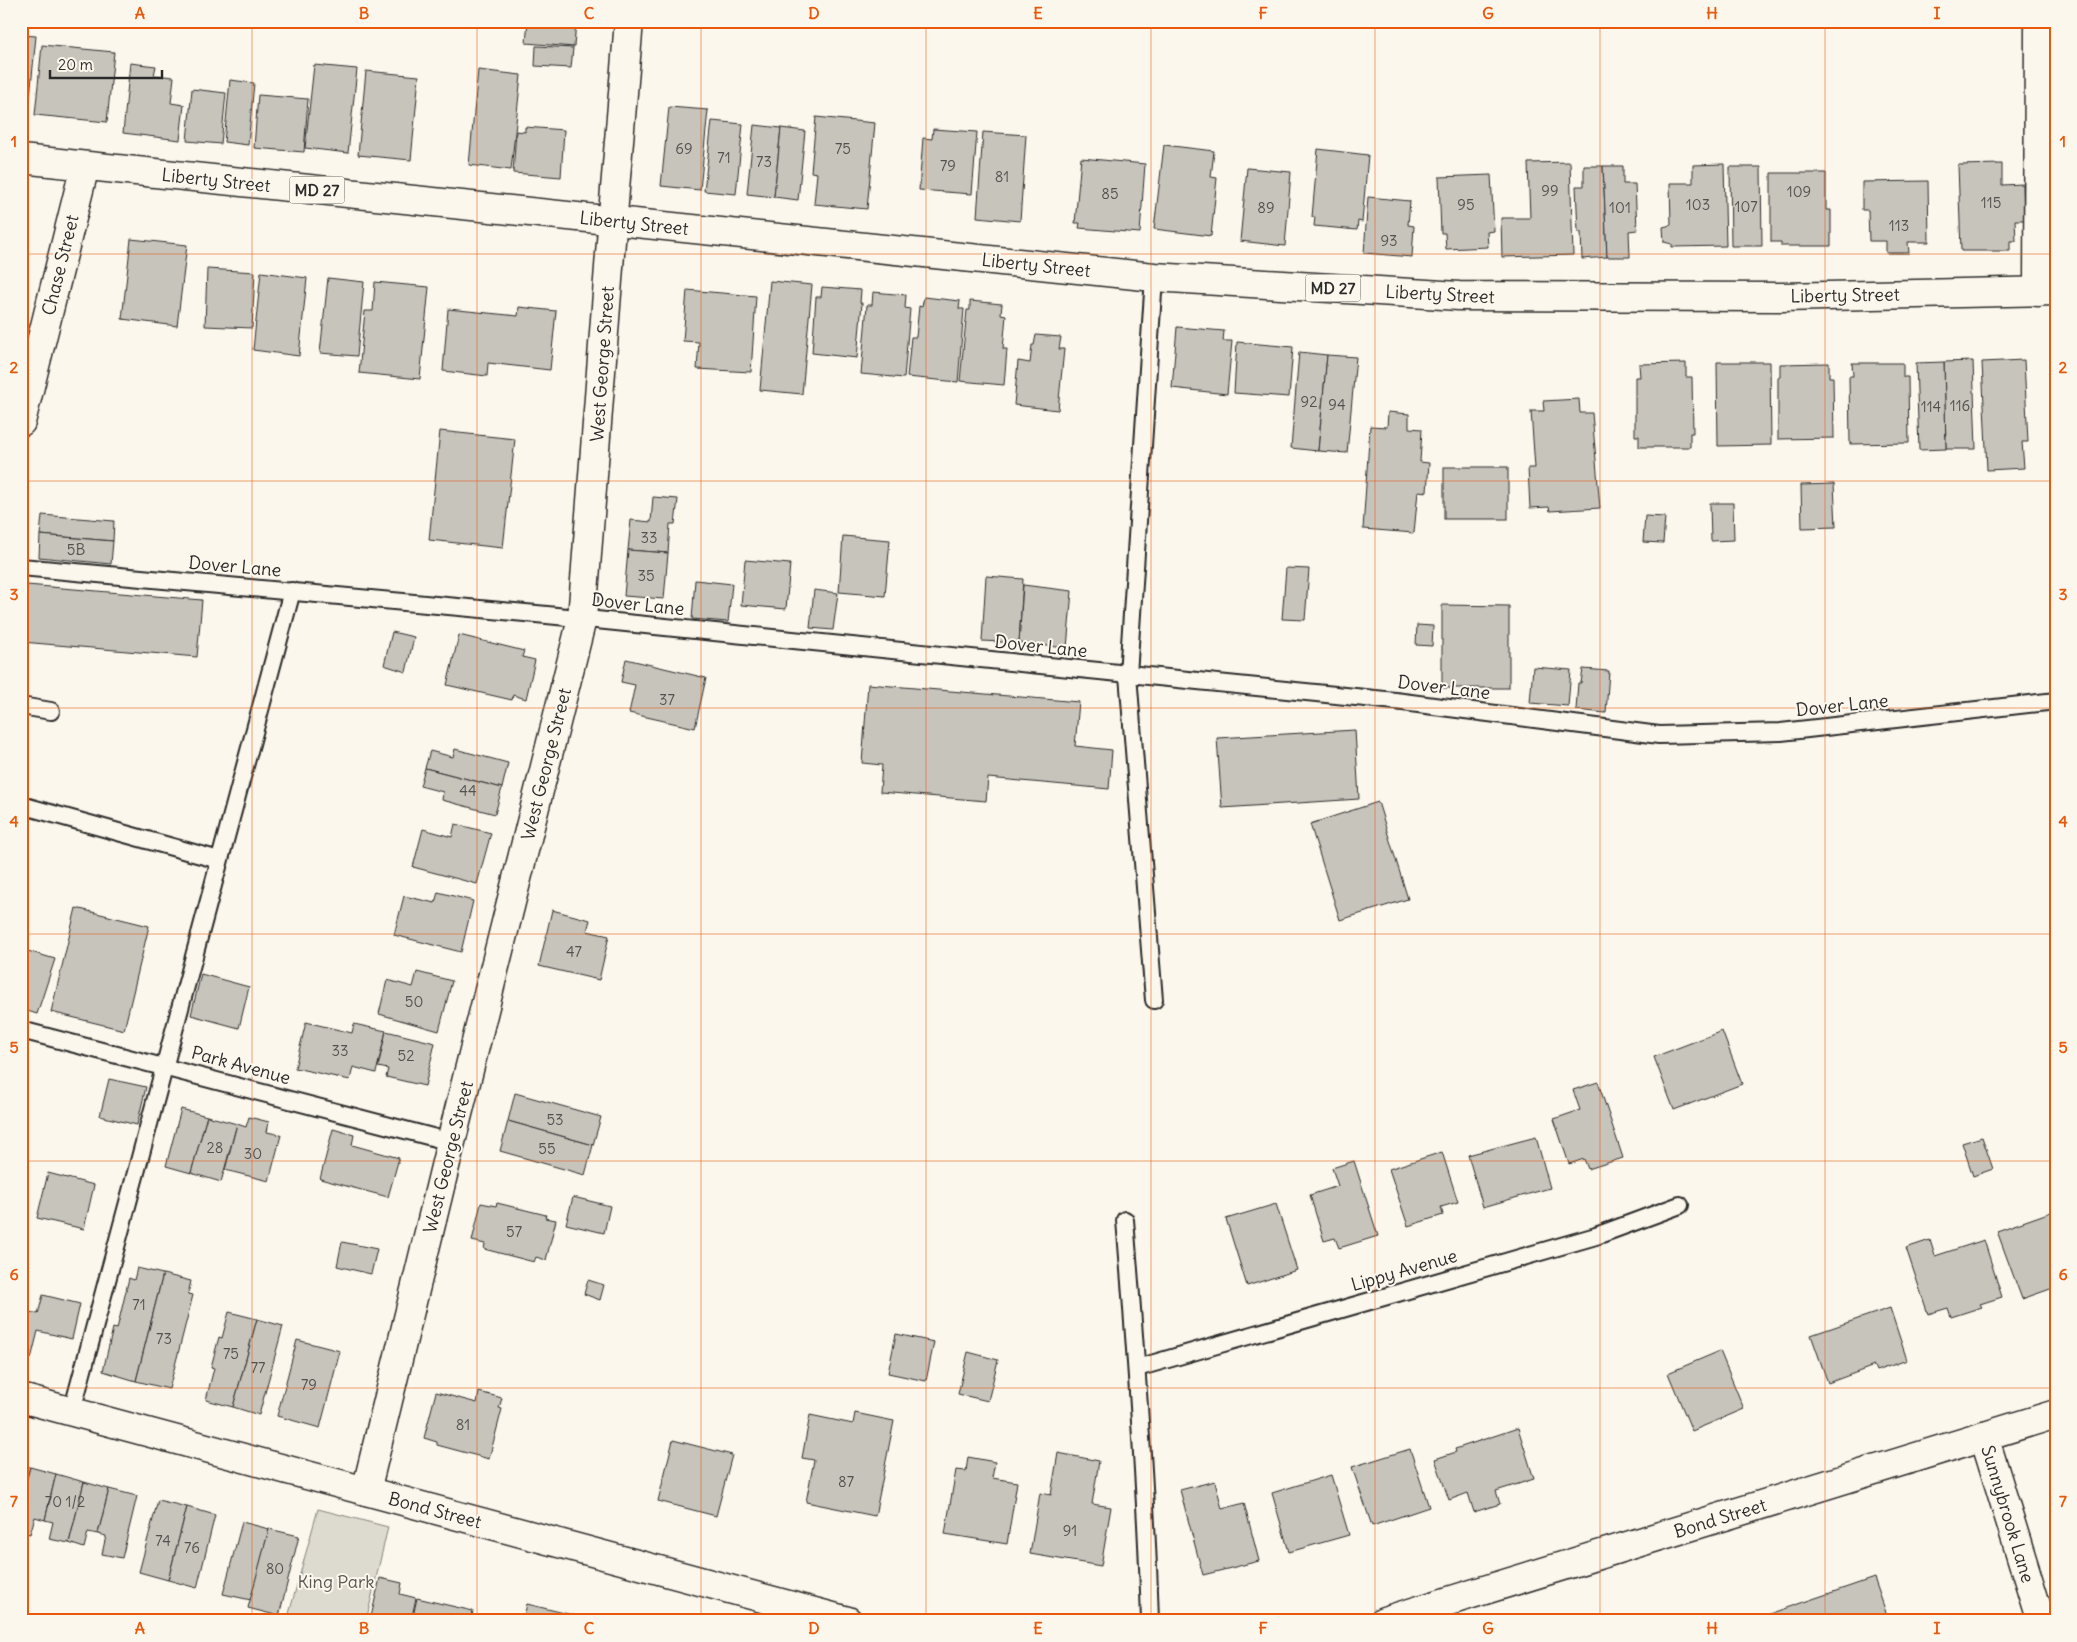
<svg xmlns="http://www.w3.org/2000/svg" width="2077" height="1642" font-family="Delius,sans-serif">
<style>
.green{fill:#dddad0;stroke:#84827e}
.building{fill:#c7c4bc;stroke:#2b2b2b}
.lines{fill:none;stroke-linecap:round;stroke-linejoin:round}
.lane-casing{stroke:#2b2b2b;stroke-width:20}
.street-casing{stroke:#2b2b2b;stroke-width:31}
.highway-casing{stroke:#2b2b2b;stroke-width:31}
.lane{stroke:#fbf7ec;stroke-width:16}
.street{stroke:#fbf7ec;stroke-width:28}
.highway{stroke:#fbf7ec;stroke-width:28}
.grid{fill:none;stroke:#e8590c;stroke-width:1;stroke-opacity:0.55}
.labels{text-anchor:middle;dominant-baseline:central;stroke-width:4;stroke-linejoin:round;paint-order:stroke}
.number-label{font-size:15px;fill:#52514f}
.shield{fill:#fbf7ec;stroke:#696865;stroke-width:1}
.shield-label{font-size:16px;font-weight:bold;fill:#2b2b2b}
.street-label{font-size:18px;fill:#2b2b2b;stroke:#fbf7ec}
.park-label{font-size:18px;fill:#585754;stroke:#fbf7ec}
.neatline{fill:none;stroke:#e8590c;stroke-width:2}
.grid-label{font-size:16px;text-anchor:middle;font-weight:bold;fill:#e8590c}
</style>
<rect width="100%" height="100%" fill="#fbf7ec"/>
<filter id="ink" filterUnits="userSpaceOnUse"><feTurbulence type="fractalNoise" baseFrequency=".02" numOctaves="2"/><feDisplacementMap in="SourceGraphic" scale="10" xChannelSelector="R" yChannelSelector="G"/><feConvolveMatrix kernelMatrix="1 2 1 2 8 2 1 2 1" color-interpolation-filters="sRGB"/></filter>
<g filter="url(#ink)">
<path class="green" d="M318 1509 388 1527 366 1621H287Z"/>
<g class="building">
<path d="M528 21H576L574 47 526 43Z"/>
<path d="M21 35 36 36 28 117 21 116Z"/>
<path d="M42 45 114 52 107 122 35 115Z"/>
<path d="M536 46 573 48 571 68 535 66Z"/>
<path d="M130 63 156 66 154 75 174 77 171 103 184 105 180 140 123 133Z"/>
<path d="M314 65 357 69 348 153 305 148Z"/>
<path d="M478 70 521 75 511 170 469 165Z"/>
<path d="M366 71 419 76 411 160 358 155Z"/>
<path d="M230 80 254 83 248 145 224 142Z"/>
<path d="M192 89 226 93 221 144 187 141Z"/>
<path d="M258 95 308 99 304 152 254 148Z"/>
<path d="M669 107 708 110 700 190 661 186Z"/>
<path d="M816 117 875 123 867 209 814 204 817 173 811 172Z"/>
<path d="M712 121 743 124 736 194 704 191Z"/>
<path d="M754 125 781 128 774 197 747 194Z"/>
<path d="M525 127 564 130 561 177 513 173 516 131 525 132Z"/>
<path d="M781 128 805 131 798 200 774 197Z"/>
<path d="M933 129 977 132 972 194 919 190 923 138 932 139Z"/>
<path d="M983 132 1026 135 1020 221 977 217Z"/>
<path d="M1164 145 1214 151 1211 177 1217 178 1211 236 1154 229Z"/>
<path d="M1318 149 1368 155 1362 222 1358 221 1357 230 1314 226 1315 217H1312Z"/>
<path d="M1081 158 1145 164 1140 233 1079 228 1080 223H1075Z"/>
<path d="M1570 162 1573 255 1502 257 1501 218H1530L1528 163Z"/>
<path d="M1724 164 1726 246 1672 247V244L1664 242 1663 227 1671 225 1670 183H1693V165Z"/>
<path d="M2002 164V185L2023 184 2024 220H2015L2016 241H2010V251H1961L1958 165Z"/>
<path d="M1584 166H1603L1607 257 1582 259 1581 232H1578L1576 186H1584Z"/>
<path d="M1603 166H1623V184H1635L1637 230 1629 231 1630 257H1607Z"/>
<path d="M1730 167H1761L1762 246H1731Z"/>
<path d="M1247 168 1291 172 1285 246 1240 241Z"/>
<path d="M1771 173H1826V210H1831V246H1781V242H1771Z"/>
<path d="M1491 175 1494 231 1487 232 1488 247 1446 249 1445 233H1441L1439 177Z"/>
<path d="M1928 181 1929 242H1908L1909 253H1886V241H1869L1868 210H1862V182Z"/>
<path d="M1368 197 1410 201 1408 225 1414 226 1412 257 1364 253Z"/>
<path d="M131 239 187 245 177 326 122 319Z"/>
<path d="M207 269 255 272 252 328 205 326Z"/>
<path d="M261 272 307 278 299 356 253 350Z"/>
<path d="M328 278 364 282 357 356 320 353Z"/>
<path d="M770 281 812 285 802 394 760 390Z"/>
<path d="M375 282 429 287 420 379 359 373 365 311H373Z"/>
<path d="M822 287 861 290 860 303H862L857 358 812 353 816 297H821Z"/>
<path d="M687 290 756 296 751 372 697 369 699 342 683 341Z"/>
<path d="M873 292 906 295 905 308 910 309 904 378 861 374 867 305H872Z"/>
<path d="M924 297 960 301 959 309H964L958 382 907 377 911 337H916L919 306 922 307Z"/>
<path d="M970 301 1002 304 1001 314 1006 315 1003 349H1007L1004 385 960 381 967 310H970Z"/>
<path d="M519 307 556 311 550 370 488 363 487 376 443 371 448 309 518 316Z"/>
<path d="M1177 327 1224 331 1223 341H1232L1227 394 1172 388Z"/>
<path d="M1036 335 1061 337 1059 349H1064L1058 410 1014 405 1018 361 1030 363 1032 345H1034Z"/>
<path d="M1237 342 1293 347 1289 397 1234 393Z"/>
<path d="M1299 352 1327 355 1318 451 1291 448Z"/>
<path d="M1327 355 1356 357 1347 453 1318 451Z"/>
<path d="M2024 360 2028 442H2022L2024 468 1987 470 1982 362Z"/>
<path d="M1973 361 1976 449H1946L1944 362Z"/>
<path d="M1717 362H1770L1771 445 1718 446Z"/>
<path d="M1944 362 1946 449 1919 450 1916 363Z"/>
<path d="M1686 363V377H1692L1693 433H1690V447H1639V436H1635V377H1640L1639 364Z"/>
<path d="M1829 363V377H1833L1834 438 1778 439V377H1780V364Z"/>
<path d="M1852 363H1903V377H1908L1909 443 1850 444 1849 376H1853Z"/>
<path d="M1579 399 1580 413H1592L1600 508 1550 511 1549 507 1530 508 1528 468H1535L1531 411H1544L1543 401Z"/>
<path d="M1388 412 1409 414V428L1422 429 1420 462 1429 463 1427 492 1418 491 1414 533 1363 529 1370 426 1387 427Z"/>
<path d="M440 431 515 439 503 548 429 540Z"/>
<rect x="1444" y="467" width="64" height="52"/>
<path d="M1834 484 1836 527 1802 528 1801 485Z"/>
<path d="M653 497 678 499 675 524H670L668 553 628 550 631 520 651 522Z"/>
<path d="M1710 503H1733L1734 540 1711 541Z"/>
<path d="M42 515 114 521 113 541 40 535Z"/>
<path d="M1645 516 1665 517 1663 543 1643 542Z"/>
<path d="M40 535 113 541 111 564 39 557Z"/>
<path d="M843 536 890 540 885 596 839 592Z"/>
<path d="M628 550 668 553 664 599 624 596Z"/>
<path d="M745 560 790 564 786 609 741 605Z"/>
<path d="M1286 568 1309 569 1305 620 1282 619Z"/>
<path d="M986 576 1023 579 1019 643 982 641Z"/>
<path d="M695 580 732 584 728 622 692 619Z"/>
<path d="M27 585 202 600 197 657 22 642Z"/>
<path d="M1023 585 1072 591 1067 648 1019 643Z"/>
<path d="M814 590 838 593 833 630 810 628Z"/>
<path d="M1442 605 1509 606V688H1442Z"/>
<path d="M1417 625 1433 626 1432 646 1416 645Z"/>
<path d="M392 632 414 637 406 672 384 665Z"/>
<path d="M459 635 524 651 522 657 535 660 526 699 513 695 512 700 447 685Z"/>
<path d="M626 659 706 678 695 728 629 713 635 685 621 682Z"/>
<path d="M1533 667 1571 670 1568 706 1530 703Z"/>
<path d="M1583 669 1609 671 1606 713 1576 710 1578 683H1581Z"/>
<path d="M868 684 1079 702 1075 746 1112 750 1109 789 988 778 986 801 880 792 882 765 862 763Z"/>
<path d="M1355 730 1359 799 1222 808 1217 738Z"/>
<path d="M455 749 508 763 502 788 425 768 430 751 453 757Z"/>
<path d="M425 768 502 788 495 814 442 800 443 792 420 786Z"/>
<path d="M1378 802 1408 899 1340 920 1310 824Z"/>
<path d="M455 824 491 833 477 884 413 867 423 829 452 837Z"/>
<path d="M438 892 473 901 461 952 394 935 404 896 435 903Z"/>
<path d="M76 908 149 926 124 1030 51 1012Z"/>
<path d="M552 910 590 920 587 931 609 936 599 980 539 966Z"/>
<path d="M21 949 55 959 37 1014 21 1009Z"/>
<path d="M417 972 452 981 439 1031 379 1014 387 980 413 987Z"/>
<path d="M201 974 249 987 239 1028 191 1015Z"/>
<path d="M306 1022 352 1033 354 1024 386 1031 376 1073 353 1067 350 1080 295 1068Z"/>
<path d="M386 1031 435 1043 425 1086 386 1077 388 1069 378 1067Z"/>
<path d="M1722 1031 1742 1084 1674 1110 1654 1057Z"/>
<path d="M109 1079 146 1087 137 1125 100 1116Z"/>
<path d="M1598 1082 1623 1158 1588 1169 1584 1159 1569 1164 1554 1119 1580 1110 1573 1090Z"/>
<path d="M515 1093 601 1117 593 1145 508 1121Z"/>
<path d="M181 1109 207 1116 191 1173 166 1166Z"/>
<path d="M207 1116 237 1124 221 1182 191 1173Z"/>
<path d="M249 1117 269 1122 267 1132 281 1135 269 1181 225 1170 237 1124 246 1127Z"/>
<path d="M508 1121 593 1145 585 1175 500 1151Z"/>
<path d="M333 1129 354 1135 352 1145 399 1158 388 1197 320 1179Z"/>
<path d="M1536 1137 1550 1188 1483 1207 1468 1155Z"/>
<path d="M1982 1137 1993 1169 1973 1176 1962 1143Z"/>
<path d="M1442 1152 1458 1202 1441 1207 1443 1215 1408 1226 1389 1169Z"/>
<path d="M1354 1161 1378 1236 1339 1248 1335 1238 1324 1241 1310 1195 1338 1186 1332 1168Z"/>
<path d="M48 1173 94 1185 84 1229 37 1218Z"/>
<path d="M573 1197 610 1206 604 1233 566 1224Z"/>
<path d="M481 1203 496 1206 497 1203 546 1215 545 1218 556 1220 546 1260 536 1257 534 1262 484 1249 485 1244 472 1241Z"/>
<path d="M1276 1204 1297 1270 1247 1286 1226 1219Z"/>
<path d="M2051 1212 2056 1224V1287L2022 1299 1997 1231Z"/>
<path d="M1930 1240 1935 1256 1984 1240 2002 1297 1980 1304 1982 1307 1951 1317 1948 1308 1928 1314 1906 1248Z"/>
<path d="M342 1242 377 1249 371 1274 337 1266Z"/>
<path d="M137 1268 163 1274 136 1381 103 1371 113 1328 117 1329 129 1278 134 1280Z"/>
<path d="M163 1274 191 1281 188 1294 193 1295 169 1389 136 1381Z"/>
<path d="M588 1280 604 1285 600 1300 584 1294Z"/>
<path d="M43 1295 80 1304 72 1339 38 1331 31 1359 21 1356V1310L38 1314Z"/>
<path d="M1890 1308 1907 1360 1876 1371 1874 1366 1828 1383 1811 1335Z"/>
<path d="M229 1312 257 1319 233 1407 206 1400 214 1368 211 1367 219 1337 222 1338Z"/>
<path d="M257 1319 283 1326 259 1415 233 1407Z"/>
<path d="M896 1334 934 1342 926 1381 888 1373Z"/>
<path d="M297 1340 340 1351 320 1428 277 1416Z"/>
<path d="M1720 1351 1744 1409 1692 1431 1668 1373Z"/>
<path d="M968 1352 998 1360 988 1401 958 1394Z"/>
<path d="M436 1392 477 1403 479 1392 502 1398 499 1408 502 1409 489 1459 437 1445V1442L424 1438Z"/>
<path d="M855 1413 894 1421 875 1516 806 1502 814 1460 802 1458 810 1415 853 1424Z"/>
<path d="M1518 1428 1534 1479 1496 1491 1500 1504 1474 1512 1468 1493 1449 1500 1435 1459 1456 1452 1455 1449Z"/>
<path d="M673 1440 732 1455 716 1516 658 1501Z"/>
<path d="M1410 1449 1429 1507 1372 1526 1352 1467Z"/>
<path d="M1058 1453 1099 1461 1092 1504 1111 1507 1101 1566 1030 1554 1040 1493 1051 1495Z"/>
<path d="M968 1457 995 1462 992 1478 1017 1482 1007 1544 945 1534 956 1470 966 1471Z"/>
<path d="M21 1465 30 1467 21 1501Z"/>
<path d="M30 1467 56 1474 45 1520 35 1517 30 1534 21 1532V1501Z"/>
<path d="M56 1474 84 1482 69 1543 49 1539 53 1522 45 1520Z"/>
<path d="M1331 1475 1349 1535 1289 1552 1272 1493Z"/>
<path d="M1215 1481 1222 1509 1244 1503 1259 1561 1203 1575 1180 1490Z"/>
<path d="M84 1482 109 1489 98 1534 88 1532 84 1548 69 1543Z"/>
<path d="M109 1489 137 1496 122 1558 102 1554 106 1536 98 1534Z"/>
<path d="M158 1500 187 1507 168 1580 139 1572Z"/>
<path d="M187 1507 215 1515 197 1588 168 1580Z"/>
<path d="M242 1522 269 1529 251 1600 223 1594Z"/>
<path d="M269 1529 299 1536 279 1616 248 1608Z"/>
<path d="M380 1578 402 1583 400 1594 416 1598 411 1621H370Z"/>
<path d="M1874 1578 1889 1621H1765L1763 1616Z"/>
<path d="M417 1598 473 1611 471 1621H412Z"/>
<path d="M527 1604 589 1619V1621H523Z"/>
</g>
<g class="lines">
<g class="lane-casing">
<g id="lane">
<path d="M1154 277 1128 675 1154 1000"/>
<path d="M21 567 547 615 1395 701 1659 735 1781 732 2056 701"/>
<path d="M21 706 51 711"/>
<path d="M21 805 219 860"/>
<path d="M21 1030 451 1142"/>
<path d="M1125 1220C1136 1354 1146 1487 1150 1621"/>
<path d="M1137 1368 1596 1236 1680 1205"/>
<path d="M72 1411 292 591"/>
</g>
</g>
<g class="street-casing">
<g id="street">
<path d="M2038 292 2039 21"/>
<path d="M21 422 85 166"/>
<path d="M21 1398 848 1621"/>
<path d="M1984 1436 2041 1621"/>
<path d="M366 1491 451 1142 582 619 615 189 629 21"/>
<path d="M1384 1621 2056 1414"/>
</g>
</g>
<g class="highway-casing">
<path id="highway" d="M21 159 1154 277 1459 296 1782 297 2056 291"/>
</g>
<use href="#lane" class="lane"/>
<use href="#street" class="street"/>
<use href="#highway" class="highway"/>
</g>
</g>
<path class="grid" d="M252 21V1621M477 21V1621M701 21V1621M926 21V1621M1151 21V1621M1375 21V1621M1600 21V1621M1825 21V1621M21 254H2056M21 481H2056M21 708H2056M21 934H2056M21 1161H2056M21 1388H2056"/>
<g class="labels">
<g class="number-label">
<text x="684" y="148">69</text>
<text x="843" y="148">75</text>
<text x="724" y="157">71</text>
<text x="764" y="161">73</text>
<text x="948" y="165">79</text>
<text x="1002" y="176">81</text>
<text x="1550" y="190">99</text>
<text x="1799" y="191">109</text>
<text x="1110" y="193">85</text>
<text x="1991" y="202">115</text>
<text x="1466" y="204">95</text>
<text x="1698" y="204">103</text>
<text x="1746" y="206">107</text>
<text x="1266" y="207">89</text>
<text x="1620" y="207">101</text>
<text x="1899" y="225">113</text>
<text x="1389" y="240">93</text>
<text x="1309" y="401">92</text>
<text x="1337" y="404">94</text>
<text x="1960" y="405">116</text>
<text x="1931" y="406">114</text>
<text x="649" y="537">33</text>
<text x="76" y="549">5B</text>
<text x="646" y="575">35</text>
<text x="667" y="699">37</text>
<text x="468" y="790">44</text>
<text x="574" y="951">47</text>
<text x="414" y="1001">50</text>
<text x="340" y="1050">33</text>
<text x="406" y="1055">52</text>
<text x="555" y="1119">53</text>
<text x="215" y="1147">28</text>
<text x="547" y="1148">55</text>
<text x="253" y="1153">30</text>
<text x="514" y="1231">57</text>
<text x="139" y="1304">71</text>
<text x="164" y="1338">73</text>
<text x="231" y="1353">75</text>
<text x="258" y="1367">77</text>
<text x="309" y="1384">79</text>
<text x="463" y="1424">81</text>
<text x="846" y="1481">87</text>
<text x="65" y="1501">70 1/2</text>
<text x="1070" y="1530">91</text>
<text x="163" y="1540">74</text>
<text x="192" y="1547">76</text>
<text x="275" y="1568">80</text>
</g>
<g class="shield">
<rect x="289.5" y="176.5" width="55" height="27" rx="4"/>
<rect x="1305.5" y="274.5" width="55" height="27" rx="4"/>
</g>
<g class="shield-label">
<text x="317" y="190">MD 27</text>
<text x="1333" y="288">MD 27</text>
</g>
<g class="street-label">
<text transform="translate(216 180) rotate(6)">Liberty Street</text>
<text transform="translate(634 223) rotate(6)">Liberty Street</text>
<text transform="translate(60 265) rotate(-76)">Chase Street</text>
<text transform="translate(1036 265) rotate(6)">Liberty Street</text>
<text transform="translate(1440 294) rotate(3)">Liberty Street</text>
<text transform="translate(1845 295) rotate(-1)">Liberty Street</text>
<text transform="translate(602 364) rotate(-86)">West George Street</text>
<text transform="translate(235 566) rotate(5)">Dover Lane</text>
<text transform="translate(638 604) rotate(6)">Dover Lane</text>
<text transform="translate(1041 646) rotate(6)">Dover Lane</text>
<text transform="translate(1444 687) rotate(7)">Dover Lane</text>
<text transform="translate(1842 705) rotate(-6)">Dover Lane</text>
<text transform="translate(546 764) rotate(-76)">West George Street</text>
<text transform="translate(241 1065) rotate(15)">Park Avenue</text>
<text transform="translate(448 1157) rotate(-76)">West George Street</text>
<text transform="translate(1404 1270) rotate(-16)">Lippy Avenue</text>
<text transform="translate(435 1510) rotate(15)">Bond Street</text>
<text transform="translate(2008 1514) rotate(73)">Sunnybrook Lane</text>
<text transform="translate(1720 1518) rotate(-17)">Bond Street</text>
</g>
<g class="park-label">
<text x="336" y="1581">King Park</text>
</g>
</g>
<rect width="2077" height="1642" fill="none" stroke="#fbf7ec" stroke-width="55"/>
<path d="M50 70v8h112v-8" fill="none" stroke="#2b2b2b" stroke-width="2.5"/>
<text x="58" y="70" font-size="15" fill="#2b2b2b" stroke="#fbf7ec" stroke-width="4" paint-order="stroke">20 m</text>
<rect x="28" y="28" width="2022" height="1586" class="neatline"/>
<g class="grid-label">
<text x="140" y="19">A</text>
<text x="364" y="19">B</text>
<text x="589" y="19">C</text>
<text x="814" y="19">D</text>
<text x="1038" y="19">E</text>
<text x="1263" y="19">F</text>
<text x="1488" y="19">G</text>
<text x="1712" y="19">H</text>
<text x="1937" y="19">I</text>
<text x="14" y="147">1</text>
<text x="2063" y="147">1</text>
<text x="14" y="373">2</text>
<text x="2063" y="373">2</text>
<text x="14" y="600">3</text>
<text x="2063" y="600">3</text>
<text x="14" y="827">4</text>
<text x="2063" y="827">4</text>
<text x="14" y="1053">5</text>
<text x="2063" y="1053">5</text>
<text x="14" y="1280">6</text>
<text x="2063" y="1280">6</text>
<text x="14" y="1507">7</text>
<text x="2063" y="1507">7</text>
<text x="140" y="1634">A</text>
<text x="364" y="1634">B</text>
<text x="589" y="1634">C</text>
<text x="814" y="1634">D</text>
<text x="1038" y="1634">E</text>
<text x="1263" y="1634">F</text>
<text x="1488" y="1634">G</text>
<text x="1712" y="1634">H</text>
<text x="1937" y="1634">I</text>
</g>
</svg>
